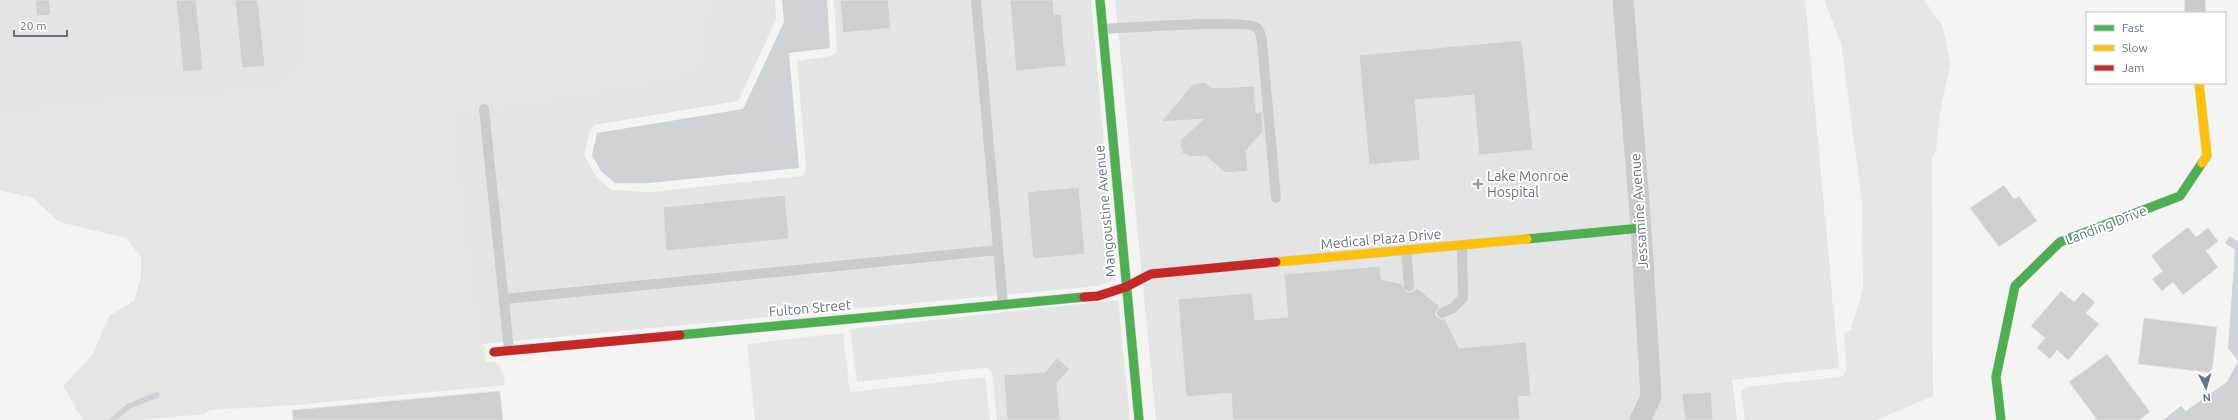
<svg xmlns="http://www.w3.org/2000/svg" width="2238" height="420" font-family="Ubuntu,sans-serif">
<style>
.built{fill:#e3e4e4}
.green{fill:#e4e7e1}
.water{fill:#cdd3d6}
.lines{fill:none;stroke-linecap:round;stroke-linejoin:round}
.stream{stroke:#cdd3d6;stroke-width:5.5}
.building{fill:#cecfcf;stroke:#e4e4e2}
.fast-casing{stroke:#d1d2d2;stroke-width:10}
.slow-casing{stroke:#d1d2d2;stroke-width:10}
.jam-casing{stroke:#d1d2d2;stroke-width:10}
.lane{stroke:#cacbcc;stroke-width:10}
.street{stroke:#cacbcc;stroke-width:21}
.fast{stroke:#4caf50;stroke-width:9}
.slow{stroke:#ffc107;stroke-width:9}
.jam{stroke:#c62828;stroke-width:9}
.poi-dot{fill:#97a1aa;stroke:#fff;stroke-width:1.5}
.labels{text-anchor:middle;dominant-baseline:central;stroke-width:4;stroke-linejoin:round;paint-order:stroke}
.poi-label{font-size:14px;fill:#657482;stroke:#fff;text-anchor:start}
.street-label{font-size:14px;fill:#657482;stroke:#fff}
</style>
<rect width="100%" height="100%" fill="#f4f4f3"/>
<g class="built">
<path d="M0 0H307L304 22V60L283 82 215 92 146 94 0 111Z"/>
<path d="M712 0H775L776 20 738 101 594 125 590 131 584 155 586 159 597 178 611 190 650 192 802 176 805 172 806 167 797 61 831 56 837 52 834 0H1091L1116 279 1097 286 482 344 453 117 664 83 703 64Z"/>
<path d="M1115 0H1805L1839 368 1732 380 1737 420H1156Z"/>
<path d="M1118 300 1130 420H997L992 373 989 369 984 368 857 382 850 329Z"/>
</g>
<g class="green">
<path d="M307 0H712L703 64 664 83 453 117 482 344 485 347 486 362H496L503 372 505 385 296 405 210 410 205 414 141 420H83L63 386 93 354 109 316 134 301 141 277V257L126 238 59 222 33 198 0 190V111L146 94 215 92 283 82 304 60V22Z"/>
<path d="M1824 0H1924L1943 27 1950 63 1940 113 1936 151 1932 158 1933 396 1876 420H1745L1741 392 1746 387 1840 377 1844 375 1847 368 1844 334 1851 330 1863 288 1862 202 1841 43Z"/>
<path d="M843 333 850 392 985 377 990 420H755L747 344Z"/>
</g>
<g class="water">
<path d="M782 0H827L830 48 789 53 799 168 649 183H615L601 171 592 155 597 133 743 109 784 22Z"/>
<path d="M2230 236 2238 242V361L2228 348 2235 250 2225 243Z"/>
<path d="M2238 361V420H2163L2181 406 2186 411 2227 382Z"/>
</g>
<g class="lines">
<path class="stream" d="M112 420 129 406 157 395"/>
</g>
<g class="building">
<path d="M35 0H49L51 15 37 16Z"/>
<path d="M176 0H196L203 70 183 72Z"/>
<path d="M235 0H258L265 66 242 68Z"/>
<path d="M840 0H888L891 28 843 33Z"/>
<path d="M1010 0H1053L1054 15 1061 14 1066 66 1016 71Z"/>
<path d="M1522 40 1533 150 1479 155 1474 95 1415 100 1420 160 1369 165 1359 55Z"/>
<path d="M1205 82 1212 88 1254 86 1256 113 1262 111 1263 131 1246 151 1248 171 1225 173 1206 156 1191 157 1182 153 1180 141 1203 119 1161 122 1193 84Z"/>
<path d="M2004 185 2014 199 2019 196 2037 221 1999 247 1970 208Z"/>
<path d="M1079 187 1085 254 1033 259 1027 192Z"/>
<path d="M785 195 789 239 666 251 663 207Z"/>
<path d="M2188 227 2196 237 2208 228 2218 241 2206 251 2218 267 2183 295 2173 282 2162 291 2152 279 2163 271 2151 256Z"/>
<path d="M1380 266 1381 279 1402 284 1407 292H1412L1417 288 1438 305 1439 307 1436 312V316L1441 319H1445L1459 348 1526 342 1531 396 1518 397 1520 420H1233L1231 393 1186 397 1178 299 1252 293 1255 320 1288 317 1284 274Z"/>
<path d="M2061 291 2074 302 2083 292 2095 302 2086 313 2099 324 2068 360 2057 350 2050 359 2037 348 2045 338 2031 326Z"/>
<path d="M2144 318 2217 327 2212 373 2138 364Z"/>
<path d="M2107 354 2150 412 2139 420H2097L2069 382Z"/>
<path d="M1057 358 1070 369 1057 383 1060 420H1007L1004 375 1045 372Z"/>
<path d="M500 391 503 420H293L292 410Z"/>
<path d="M1711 392 1713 420H1685L1682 394Z"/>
</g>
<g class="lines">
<g class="fast-casing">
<g id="fast">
<path d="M1100 0 1139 420"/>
<path d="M1527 239 1641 228"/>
<path d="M680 335 1084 297"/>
<path d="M2001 420 1996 377 2015 286 2060 242 2180 196 2202 163"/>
</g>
</g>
<g class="slow-casing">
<g id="slow">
<path d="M2199 83 2207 156 2202 163"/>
<path d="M1276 262 1527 239"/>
</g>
</g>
<g class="jam-casing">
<g id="jam">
<path d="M1084 297 1098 296 1126 287 1151 274 1276 262"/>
<path d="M494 352 680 335"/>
</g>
</g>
<g class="lane">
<path d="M976 0 1003 304"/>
<path d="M1103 29C1123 28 1250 19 1257 28 1263 34 1262 46 1263 54L1276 198"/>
<path d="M484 109 509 350"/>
<path d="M1406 250 1409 286"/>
<path d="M504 299 998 250"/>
<path d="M1442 313 1453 308 1463 298 1462 245"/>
</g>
<g class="street">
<path d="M1623 0 1641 228 1651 397 1640 420"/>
<path d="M2195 13V0"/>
</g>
<use href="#fast" class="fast"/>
<use href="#slow" class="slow"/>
<use href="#jam" class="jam"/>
</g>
<path class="poi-dot" d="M1476 178h4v4h4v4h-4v4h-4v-4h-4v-4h4z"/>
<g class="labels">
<g class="poi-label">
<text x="1487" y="176">Lake Monroe<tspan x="1487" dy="16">Hospital</tspan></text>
</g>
<g class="street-label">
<text transform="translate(1105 211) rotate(-95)">Mangoustine Avenue</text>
<text transform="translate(1639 211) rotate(-94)">Jessamine Avenue</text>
<text transform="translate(2106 225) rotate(-21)">Landing Drive</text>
<text transform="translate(1381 239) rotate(-5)">Medical Plaza Drive</text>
<text transform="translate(810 308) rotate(-5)">Fulton Street</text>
</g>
</g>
<rect x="2086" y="12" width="140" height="72" fill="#ffffff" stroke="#c1c7cd"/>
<rect x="2094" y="25" width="20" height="6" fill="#4caf50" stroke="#c1c7cd"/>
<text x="2122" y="32" font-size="12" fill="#657482">Fast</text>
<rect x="2094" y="45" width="20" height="6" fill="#ffc107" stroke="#c1c7cd"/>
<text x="2122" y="52" font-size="12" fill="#657482">Slow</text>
<rect x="2094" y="65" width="20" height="6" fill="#c62828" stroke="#c1c7cd"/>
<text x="2122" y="72" font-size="12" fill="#657482">Jam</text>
<g transform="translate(2206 388) rotate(175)" stroke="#ffffff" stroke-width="3" paint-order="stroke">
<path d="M0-3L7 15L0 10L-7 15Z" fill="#657482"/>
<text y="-6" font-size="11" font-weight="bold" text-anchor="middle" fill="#657482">N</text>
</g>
<path d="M14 30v6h53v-6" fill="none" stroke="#657482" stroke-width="2"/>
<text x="20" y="30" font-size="12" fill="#657482" stroke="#ffffff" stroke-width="3" paint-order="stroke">20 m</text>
</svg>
